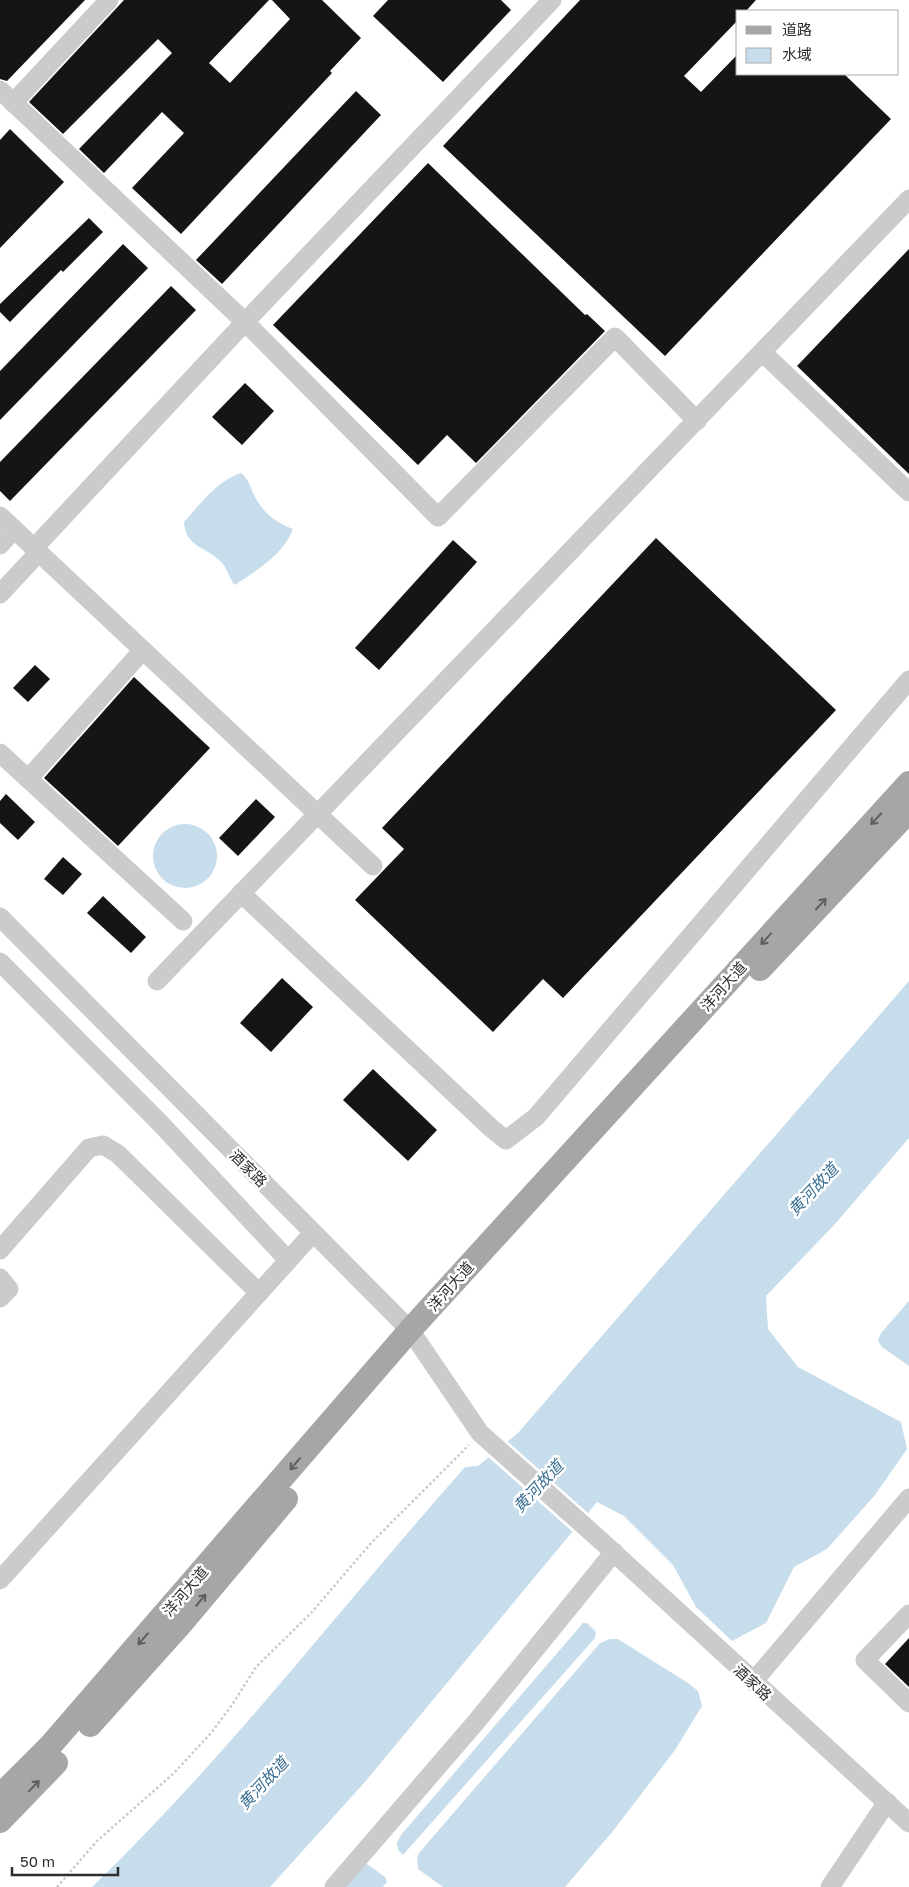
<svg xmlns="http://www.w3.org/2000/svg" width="909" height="1887" font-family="'Golos Text','Noto Sans SC',sans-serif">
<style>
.water{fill:#c7ddec}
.pier{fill:#fff}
.building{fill:#151515}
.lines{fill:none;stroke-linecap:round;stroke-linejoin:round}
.path{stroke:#cbcbcb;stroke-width:2.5;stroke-dasharray:2.5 2.5;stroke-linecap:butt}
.minor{stroke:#cbcbcb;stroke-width:19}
.major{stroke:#a6a6a6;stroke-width:24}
.oneway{stroke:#5e5e5e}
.labels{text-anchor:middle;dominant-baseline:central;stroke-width:5;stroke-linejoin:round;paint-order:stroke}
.street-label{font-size:15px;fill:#2e2e2e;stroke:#fff}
.water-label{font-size:16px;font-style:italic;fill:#3a6f91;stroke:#fff}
</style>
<rect width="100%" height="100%" fill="#fff"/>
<g class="water">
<path d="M241 473C248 479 250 485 253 493 263 513 273 521 293 529 284 554 256 571 235 585 229 578 228 571 223 564 209 547 185 548 184 522 200 504 218 480 241 473Z"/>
<circle cx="185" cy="856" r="32"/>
<path d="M909 981V1138L835 1224 766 1296 768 1329 798 1367 901 1422 907 1449 875 1495 827 1549 794 1567 766 1623 732 1641 696 1607 673 1565 624 1516 597 1502 364 1783 270 1887H92C227 1757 341 1607 465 1467L478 1466 518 1433Z"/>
<path d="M909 1301V1366L882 1347 878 1341 881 1333Z"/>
<path d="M583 1623H587L596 1632 595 1638 403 1855 398 1850 397 1843 401 1835Z"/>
<path d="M610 1639H618L688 1683 698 1691 702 1706 675 1750 613 1831 565 1887H443L418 1869 417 1858 419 1853 600 1643Z"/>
<path d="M367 1864 385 1877 387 1882 383 1887H343L363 1866Z"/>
</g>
<path class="pier" d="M506 1440 590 1515 574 1533 487 1456Z"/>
<g class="building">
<path d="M0 0H85L7 81 0 79Z"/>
<path d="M124 0H269L209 63 230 83 290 19 272 0H322L361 38 330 71 332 73 181 234 132 188 184 133 162 112 104 173 79 149 172 53 158 39 63 134 29 102Z"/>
<path d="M388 0H501L511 10 443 82 373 16Z"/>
<path d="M580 0H756L746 11H738V20L684 76 701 92 738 54V74H844L891 119 665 356 443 146Z"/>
<path d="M356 91 381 115 222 284 196 260Z"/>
<path d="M10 129 64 182 0 248V140Z"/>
<path d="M428 163 585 315 587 314 605 331 476 463 447 435 418 465 273 325Z"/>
<path d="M89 218 103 232 63 272 61 270 10 322 0 312V304Z"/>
<path d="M123 244 148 268 0 420V371Z"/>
<path d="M909 249V474L797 366Z"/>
<path d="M171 286 196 310 10 501 0 491V462Z"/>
<path d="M245 383 274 411 242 445 212 417Z"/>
<path d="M656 538 836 710 563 998 543 979 493 1032 355 900 404 849 382 828Z"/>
<path d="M453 540 477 562 379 670 355 648Z"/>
<path d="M35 665 50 679 28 702 13 688Z"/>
<path d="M134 677 210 748 118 846 44 778Z"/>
<path d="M6 794 35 822 18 840 0 823V801Z"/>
<path d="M256 799 275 817 238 856 219 838Z"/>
<path d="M63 857 82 874 63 895 44 879Z"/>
<path d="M103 896 146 937 131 953 87 913Z"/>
<path d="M282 978 313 1007 271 1052 240 1023Z"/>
<path d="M373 1069 437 1130 408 1161 343 1100Z"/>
<path d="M909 1638V1687L885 1664Z"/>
</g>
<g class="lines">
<path class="path" d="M57 1887 97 1841 173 1774 211 1733 232 1705 256 1667 311 1613 372 1542 469 1445"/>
<g class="minor">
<path d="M0 90 245 322 438 517 615 337 697 421"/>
<path d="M13 103 109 0"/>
<path d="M762 352 909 492"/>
<path d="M0 516 373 866"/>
<path d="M0 545 14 529"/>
<path d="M34 548 245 322 552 0"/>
<path d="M0 594 39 552"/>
<path d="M0 753 183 921"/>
<path d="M28 779 143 650"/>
<path d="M241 893 491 1128 506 1140 536 1117 909 680"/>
<path d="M0 917 410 1330 480 1433 599 1539 909 1823"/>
<path d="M0 962 160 1123 288 1260"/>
<path d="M157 981 909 199"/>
<path d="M0 1250 89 1148 103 1145 118 1154 259 1293"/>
<path d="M0 1278 9 1289 0 1298"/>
<path d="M0 1580 313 1233"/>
<path d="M909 1614 865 1660 909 1703"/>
<path d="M753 1682 909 1498"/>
<path d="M334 1887 476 1722 614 1552"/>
<path d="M830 1887 887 1802"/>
</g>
<g class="major">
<path d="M760 969 909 811"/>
<path d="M90 1725 179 1626 286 1499"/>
<path d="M0 1796 50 1746 410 1330 909 783"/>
<path d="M0 1821 56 1763"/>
</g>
</g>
<defs><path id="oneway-shaft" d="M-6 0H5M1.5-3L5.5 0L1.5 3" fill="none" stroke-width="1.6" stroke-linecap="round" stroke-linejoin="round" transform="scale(1.25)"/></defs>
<g class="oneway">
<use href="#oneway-shaft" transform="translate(876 819) rotate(133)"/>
<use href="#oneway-shaft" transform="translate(821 904) rotate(-47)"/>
<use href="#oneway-shaft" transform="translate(766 939) rotate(132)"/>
<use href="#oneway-shaft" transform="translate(295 1464) rotate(131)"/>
<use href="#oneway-shaft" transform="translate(201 1600) rotate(-50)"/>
<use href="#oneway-shaft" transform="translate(143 1639) rotate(131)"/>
<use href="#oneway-shaft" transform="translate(34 1786) rotate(-46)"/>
</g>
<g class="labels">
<g class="street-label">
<text transform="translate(723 986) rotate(-48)">洋河大道</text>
<text transform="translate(249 1168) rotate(45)">酒家路</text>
<text transform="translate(450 1286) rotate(-48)">洋河大道</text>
<text transform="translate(185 1591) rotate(-49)">洋河大道</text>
<text transform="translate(753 1682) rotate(43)">酒家路</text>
</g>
<g class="water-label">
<text transform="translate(813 1189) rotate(-47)">黄河故道</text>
<text transform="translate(538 1486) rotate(-47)">黄河故道</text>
<text transform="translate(263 1783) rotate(-47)">黄河故道</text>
</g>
</g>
<rect x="736" y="10" width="162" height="65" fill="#ffffff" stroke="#ababab"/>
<rect x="746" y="26" width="25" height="8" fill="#a6a6a6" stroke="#ababab"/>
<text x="782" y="35" font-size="15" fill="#2e2e2e">道路</text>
<rect x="746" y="48" width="25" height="15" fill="#c7ddec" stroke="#ababab"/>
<text x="782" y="60" font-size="15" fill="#2e2e2e">水域</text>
<path d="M12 1867v8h106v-8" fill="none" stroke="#2e2e2e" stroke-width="2.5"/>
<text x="20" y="1867" font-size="15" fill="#2e2e2e" stroke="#ffffff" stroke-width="4" paint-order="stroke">50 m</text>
</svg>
